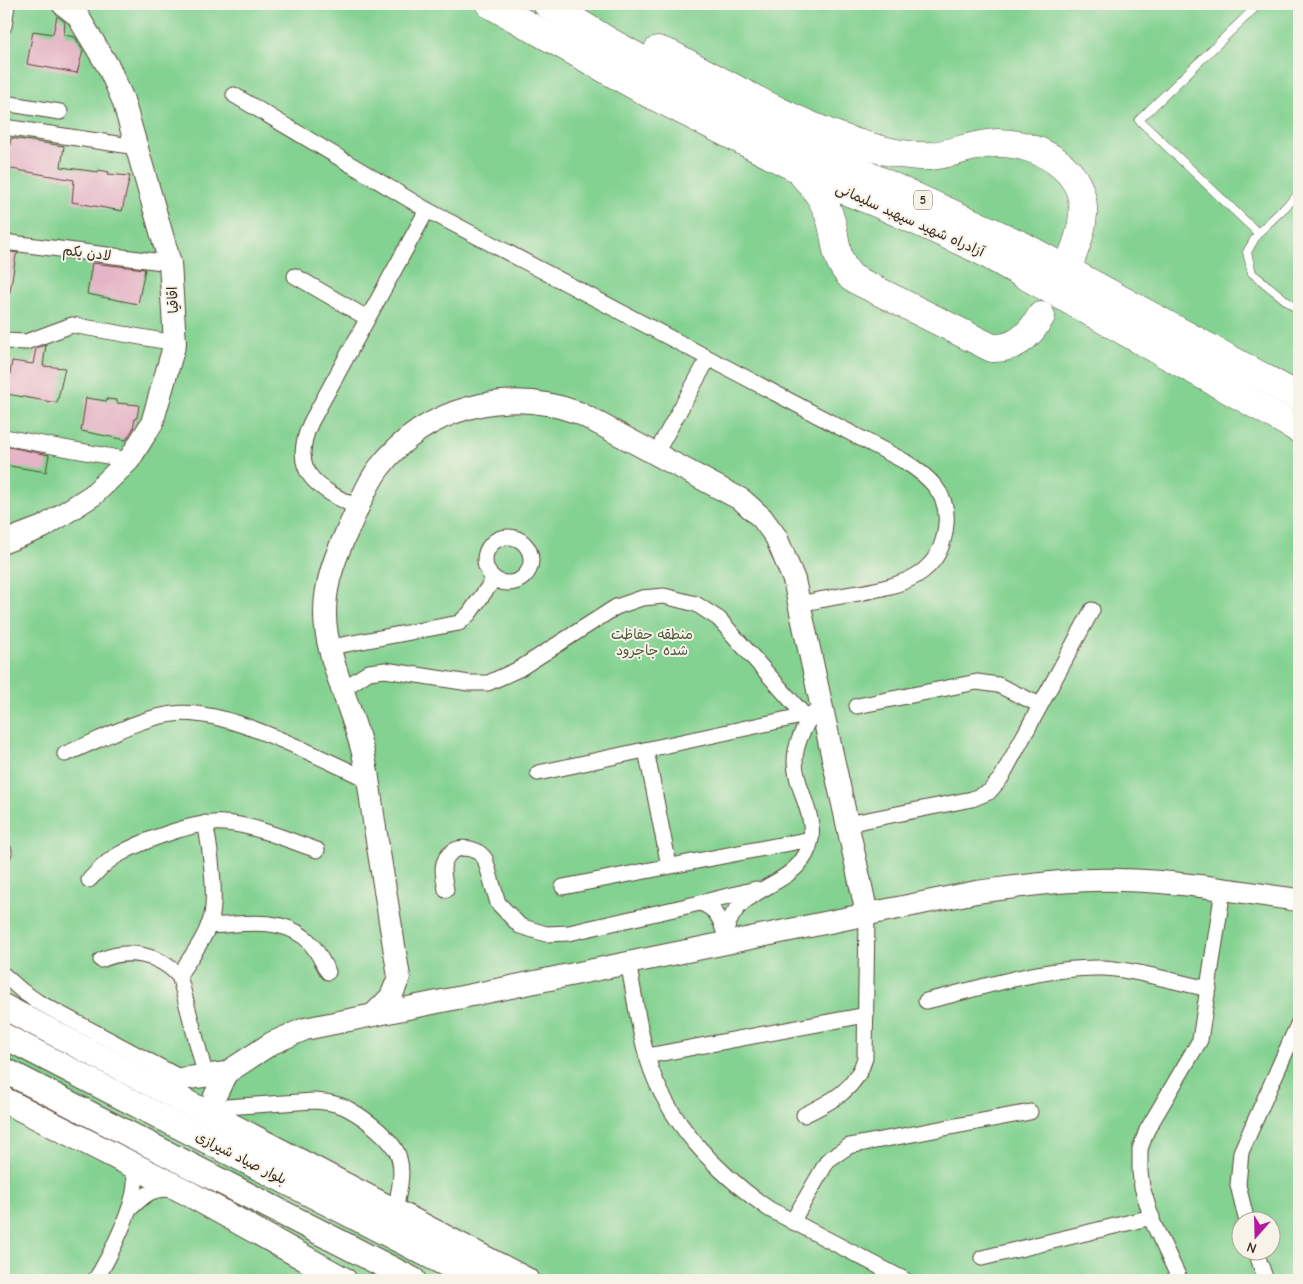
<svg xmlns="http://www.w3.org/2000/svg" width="1303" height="1284" font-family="'Comic Neue','Playpen Sans Arabic',sans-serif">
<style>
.green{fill:#83d291;stroke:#5f7e58;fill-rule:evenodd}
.building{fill:#e5b4c6}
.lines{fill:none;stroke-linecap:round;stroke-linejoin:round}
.lane-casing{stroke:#574436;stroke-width:9}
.street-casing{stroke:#574436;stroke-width:17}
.secondary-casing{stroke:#574436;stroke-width:24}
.primary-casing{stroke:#574436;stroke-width:27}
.highway-casing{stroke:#574436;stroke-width:29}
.lane{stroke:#fff;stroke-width:8}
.street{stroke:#fff;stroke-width:15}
.secondary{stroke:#fff;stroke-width:22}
.primary{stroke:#fff;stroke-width:25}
.highway{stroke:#fff;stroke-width:28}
.labels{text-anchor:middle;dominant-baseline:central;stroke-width:4;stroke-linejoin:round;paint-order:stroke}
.shield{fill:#f7f3e8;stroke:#73665b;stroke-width:1}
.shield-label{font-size:12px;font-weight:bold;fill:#3b2a1e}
.street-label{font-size:14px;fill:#3b2a1e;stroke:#f7f3e8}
.park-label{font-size:14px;fill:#4d543b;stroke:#f7f3e8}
</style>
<rect width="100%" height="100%" fill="#f7f3e8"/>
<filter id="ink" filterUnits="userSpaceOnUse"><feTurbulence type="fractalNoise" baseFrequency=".02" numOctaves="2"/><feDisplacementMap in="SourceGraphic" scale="10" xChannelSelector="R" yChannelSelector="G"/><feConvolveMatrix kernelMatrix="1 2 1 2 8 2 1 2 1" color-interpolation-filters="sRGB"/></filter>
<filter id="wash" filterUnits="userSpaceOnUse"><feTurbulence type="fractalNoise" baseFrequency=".0096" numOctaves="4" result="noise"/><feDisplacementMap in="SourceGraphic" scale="20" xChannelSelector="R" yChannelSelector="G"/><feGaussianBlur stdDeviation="1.12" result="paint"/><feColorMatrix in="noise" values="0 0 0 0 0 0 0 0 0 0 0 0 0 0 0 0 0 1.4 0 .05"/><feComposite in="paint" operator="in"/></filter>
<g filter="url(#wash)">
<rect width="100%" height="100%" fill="#f4dabd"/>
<path class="green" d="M4 4H1299V1280H4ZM1240 1222H1270V1252H1240Z"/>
<g id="blocks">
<g class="building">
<path d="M57 16 65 22 64 35 75 37 83 51 77 73 27 64 33 31 53 34Z"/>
<path d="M11 138 64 146 61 167 98 172 99 170 109 172 108 174 130 176 122 211 72 202 74 180 6 168Z"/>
<path d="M4 251 19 253 16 255 10 292 4 291Z"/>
<path d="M92 263 145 269 138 304 87 294Z"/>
<path d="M46 345 43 366 65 368 57 403 7 394 12 361 33 364 36 348Z"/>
<path d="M86 398 107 401V399L117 400V403L139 405 137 418H135L133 429 126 440 81 431Z"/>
<path d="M4 446 49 455 46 472 4 465Z"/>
</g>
</g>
</g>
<g filter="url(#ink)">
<use href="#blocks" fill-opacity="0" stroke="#574436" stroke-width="1"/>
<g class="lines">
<g class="lane-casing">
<g id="lane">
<path d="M1299 194 1258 233 1247 252 1252 273 1299 311"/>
<path d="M1258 233 1139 120 1259 4"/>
</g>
</g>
<g class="street-casing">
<g id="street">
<path d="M4 26 7 4"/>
<path d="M234 95 427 210 904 461C928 476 949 493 946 524 942 576 902 585 859 593 839 596 819 600 799 604"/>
<path d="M4 103 60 112"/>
<path d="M4 127 137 147"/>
<path d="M4 242 170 263"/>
<path d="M295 276 367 318"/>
<path d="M4 341 26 342 72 325 175 343"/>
<path d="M4 437 129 460"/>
<path d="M656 453 708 359"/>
<path d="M358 508C318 488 288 473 311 422L427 210"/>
<circle cx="508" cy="560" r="23"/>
<path d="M331 647 459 623 469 614 494 579"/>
<path d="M343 689 369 672 385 670 469 683H488L519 669 616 607 642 598 664 596 696 604 719 619 804 715"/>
<path d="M857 706 977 682 998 685 1040 705"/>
<path d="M646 750 669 866"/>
<path d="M65 754C98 741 138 718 173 714 226 707 317 757 367 779"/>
<path d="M538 773 811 714"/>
<path d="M205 823C210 846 217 897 211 919 205 939 190 958 179 975L206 1077"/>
<path d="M847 824 972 799 989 792 1001 778 1092 610"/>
<path d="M4 851V853"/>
<path d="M89 880C98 871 106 861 118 855 142 841 197 820 224 823 255 825 287 840 317 850"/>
<path d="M563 887 811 839"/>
<path d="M446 890C445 881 441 872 444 863 450 844 475 844 485 859L498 903 520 926 546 934 569 933 700 903"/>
<path d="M208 926C238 925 278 916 304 937 315 945 321 960 328 972"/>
<path d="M725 936C721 919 717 909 700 903L756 889"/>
<path d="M725 943C726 887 786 892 806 854 823 822 795 792 795 761 795 744 804 728 812 714"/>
<path d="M101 960C128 948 159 954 179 976"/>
<path d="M628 963C635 995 638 1029 648 1060 667 1122 717 1173 769 1209L905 1280"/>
<path d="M4 975 22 991 38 1002 183 1079"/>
<path d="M926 1001C983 988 1044 966 1103 968 1138 970 1174 982 1209 989"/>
<path d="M647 1056 866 1015"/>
<path d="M212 1108 313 1101C325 1102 339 1103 350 1110 365 1118 395 1141 399 1158 404 1175 398 1194 395 1211"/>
<path d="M804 1115C832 1101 856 1090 865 1058L867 914"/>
<path d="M129 1210C143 1196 153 1186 174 1190"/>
<path d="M792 1222 828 1160 849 1146 1030 1112"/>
<path d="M1247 1222 1238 1185 1241 1152 1299 1022"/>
<path d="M1256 1252 1266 1280"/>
<path d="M982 1258 1152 1217"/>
<path d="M95 1280C108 1261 134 1207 135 1184 136 1175 132 1169 126 1163"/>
<path d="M1180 1280 1153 1223 1142 1187 1140 1172V1149L1147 1130 1200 1040 1223 890"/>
</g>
</g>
<g class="secondary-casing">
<g id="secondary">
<path d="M4 542 43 527 93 495 129 460 152 423 175 343 170 263 123 100 109 68 77 15 63 4"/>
<path d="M373 1015 391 997 399 977C391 927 383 877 375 828 371 803 369 777 363 753 353 711 324 654 325 612 325 581 337 552 350 525 359 506 366 485 379 468 426 407 508 386 579 413L742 500 762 518 776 537 794 580 867 914"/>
<path d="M151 1083 226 1073 272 1043 305 1029 976 892C1024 886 1073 878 1121 880 1180 881 1240 892 1299 900"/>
<path d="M211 1116 215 1096 226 1073"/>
</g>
</g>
<g class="primary-casing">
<g id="primary">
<path d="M4 1007 526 1280"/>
<path d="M4 1036 477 1280"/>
<path d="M4 1070 413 1280"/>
<path d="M4 1100 186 1192 344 1280"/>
</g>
</g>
<g class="highway-casing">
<g id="highway">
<path d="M490 4 650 94 826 183 879 204 978 249 1299 429"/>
<path d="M547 4 608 41 764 128 1023 246 1299 397"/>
<path d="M658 50 672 55C732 87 799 126 864 145 884 151 911 157 931 156 954 154 975 143 998 143 1039 143 1086 169 1083 214 1082 231 1076 246 1070 262"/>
<path d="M803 175C816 188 826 202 831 221 838 245 833 258 852 278L992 348C1016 349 1030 335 1041 316"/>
</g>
</g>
<use href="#lane" class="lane"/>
<use href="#street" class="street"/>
<use href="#secondary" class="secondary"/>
<use href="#primary" class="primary"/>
<use href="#highway" class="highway"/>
</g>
</g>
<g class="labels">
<rect class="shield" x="914" y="190.5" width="18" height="19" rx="4"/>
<g class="shield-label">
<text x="923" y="200">5</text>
</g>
<g class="street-label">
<text transform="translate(910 220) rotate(24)">آزادراه شهید سپهبد سلیمانی</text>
<text transform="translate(87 253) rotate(7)">لادن یکم</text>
<text transform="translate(173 300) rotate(-93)">اقاقیا</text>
<text transform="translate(241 1158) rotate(27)">بلوار صیاد شیرازی</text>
</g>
<g class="park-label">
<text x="652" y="634">منطقه حفاظت<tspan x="652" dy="16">شده جاجرود</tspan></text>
</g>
</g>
<rect width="1303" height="1284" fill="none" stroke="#f7f3e8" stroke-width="20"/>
<g transform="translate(1256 1236) rotate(200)"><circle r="24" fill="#f7f3e8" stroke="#aca397"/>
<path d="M0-4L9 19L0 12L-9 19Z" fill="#b5179e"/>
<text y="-8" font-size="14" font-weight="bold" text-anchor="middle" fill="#3b2a1e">N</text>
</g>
</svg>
